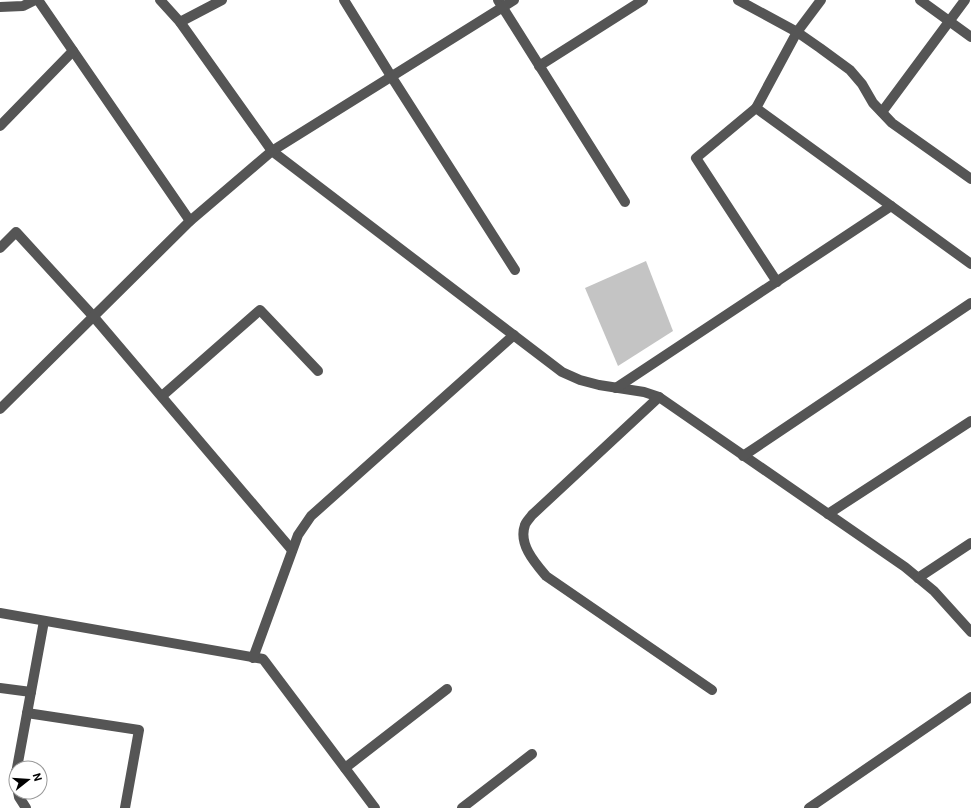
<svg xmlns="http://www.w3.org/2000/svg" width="971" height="808" font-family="Roboto,sans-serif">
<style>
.building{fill:#c4c4c4}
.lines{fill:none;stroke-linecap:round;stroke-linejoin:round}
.minor{stroke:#555;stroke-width:10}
</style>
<rect width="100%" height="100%" fill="#fff"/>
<path class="building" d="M646 261 673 331 618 366 585 288Z"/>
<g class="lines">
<g class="minor">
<path d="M38 0 190 221"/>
<path d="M160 0 180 22 272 151 562 372 580 380 599 385 644 392 659 397 905 567 934 591 971 632"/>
<path d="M344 0 391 76 515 270"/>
<path d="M498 0 625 202"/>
<path d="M738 0 797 32 820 48 850 70 862 84 873 103 892 123 971 179"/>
<path d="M920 0 971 37"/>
<path d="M0 7 23 6 35 0"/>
<path d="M180 22 222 0"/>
<path d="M539 66 643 0"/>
<path d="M756 108 971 264"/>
<path d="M882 112 965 0"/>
<path d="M0 126 73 51"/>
<path d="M0 248 16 232 93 316 292 550"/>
<path d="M777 282 696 158 756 108 797 32 821 0"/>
<path d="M616 388 891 206"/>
<path d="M162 396 260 310 318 371"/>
<path d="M659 397 532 515C530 518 526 522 525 525 518 544 535 563 546 576L712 690"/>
<path d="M0 409 190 221 272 151 514 0"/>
<path d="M743 456 971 303"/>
<path d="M828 514 971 421"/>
<path d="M918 578 971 543"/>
<path d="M0 613 263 659 375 808"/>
<path d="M253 658 298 535 311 516 514 335"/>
<path d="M0 688 31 692"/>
<path d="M27 713 139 730 125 808"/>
<path d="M17 768 44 621"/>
<path d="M345 768 447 689"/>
<path d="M16 771 15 778 16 784"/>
<path d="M18 792 19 797 26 808"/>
<path d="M462 808 532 754"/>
<path d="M809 808 971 697"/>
</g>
</g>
<g transform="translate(28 780) rotate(73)"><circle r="19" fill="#ffffff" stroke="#999999"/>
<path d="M0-3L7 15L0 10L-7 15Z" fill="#000000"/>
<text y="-6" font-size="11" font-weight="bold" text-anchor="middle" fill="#000000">N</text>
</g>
</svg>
